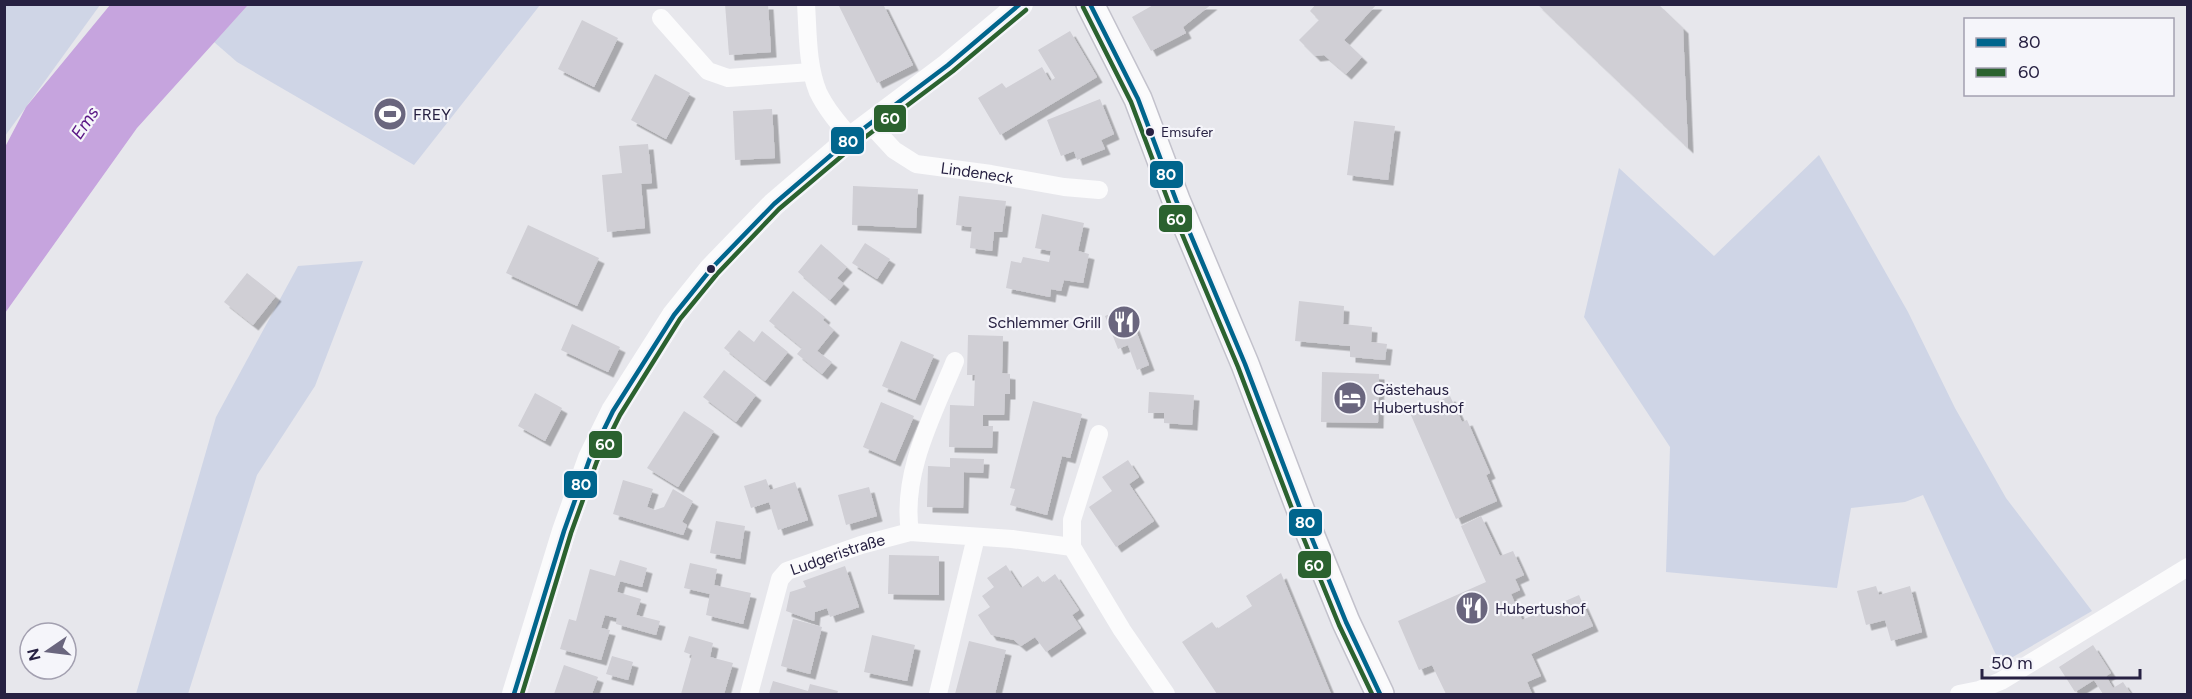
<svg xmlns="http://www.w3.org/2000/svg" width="2192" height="699" font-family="Figtree,sans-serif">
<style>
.green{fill:#cfd5e6}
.water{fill:#c6a4de}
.building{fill:#d0cfd5;filter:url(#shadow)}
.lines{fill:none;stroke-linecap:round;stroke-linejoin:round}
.secondary-casing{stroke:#c3c2cc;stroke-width:30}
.minor{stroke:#fbfbfc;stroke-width:18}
.tertiary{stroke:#fbfbfc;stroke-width:24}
.secondary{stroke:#fbfbfc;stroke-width:27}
.bus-1-casing{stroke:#f5f5fa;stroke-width:9}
.bus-2-casing{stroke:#f5f5fa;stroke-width:9}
.bus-1{stroke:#00658d;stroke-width:4.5}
.bus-2{stroke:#2b622f;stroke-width:4.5}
.bus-dot{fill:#272142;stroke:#f5f5fa;stroke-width:2}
.labels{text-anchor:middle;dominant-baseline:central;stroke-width:4.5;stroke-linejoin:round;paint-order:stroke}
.bus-label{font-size:14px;fill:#272142;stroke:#f5f5fa;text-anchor:start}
.poi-label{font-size:16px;fill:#272142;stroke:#f5f5fa;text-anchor:start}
.street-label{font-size:16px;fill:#272142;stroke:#f5f5fa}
.water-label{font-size:18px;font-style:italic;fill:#591584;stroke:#f5f5fa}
.line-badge{stroke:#f5f5fa;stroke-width:2}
.badge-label{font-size:16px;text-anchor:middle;font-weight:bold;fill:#fff}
</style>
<defs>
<filter id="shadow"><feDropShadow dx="5.5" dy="5.5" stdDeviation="0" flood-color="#0004"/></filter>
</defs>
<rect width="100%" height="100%" fill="#e7e7ec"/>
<g class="green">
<path d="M5 4 100 5 5 136 4 5Z"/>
<path d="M248 5H540L414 165 237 62 214 42Z"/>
<path d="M1819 155 1908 312 1955 408 2006 498 2092 611 2011 658 1996 655 1923 495 1905 502 1851 508 1837 588 1666 572 1670 447 1584 317 1619 168 1714 256Z"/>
<path d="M363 261 315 386 257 475 188 694H136L216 417 298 266Z"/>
</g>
<path class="water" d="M110 5H248L137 128 5 313V147L26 107Z"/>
<g class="building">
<path d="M725 4H768L771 52 729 55Z"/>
<path d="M838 4H883L913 65 877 83Z"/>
<path d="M1155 4H1212L1183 27 1186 33 1151 51 1132 17Z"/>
<path d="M1316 4H1377L1344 40 1362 57 1346 74 1324 55 1315 56 1299 40 1319 20 1310 11Z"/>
<path d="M1537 4H1658L1683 28 1688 148Z"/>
<path d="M582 20 618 38 594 87 558 69Z"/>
<path d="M1070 31 1097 77 1000 135 978 98 1002 83 1006 88 1042 67 1050 81 1055 78 1038 50Z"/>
<path d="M655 74 690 93 666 139 631 120Z"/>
<path d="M1100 99 1114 134 1101 140 1105 149 1077 160 1074 151 1061 156 1047 120Z"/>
<path d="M772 109 775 158 735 160 733 111Z"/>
<path d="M1354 121 1395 126 1388 180 1347 175Z"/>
<path d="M648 144 652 183 641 184 645 228 607 232 602 175 622 173 619 146Z"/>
<path d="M853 186 918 189 916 228 852 225Z"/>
<path d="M959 196 1006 201 1002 232H994L992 251 970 248 972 227 956 225Z"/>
<path d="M1042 214 1084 223 1078 251 1089 254 1083 283 1064 280 1061 291 1051 289 1050 297 1006 288 1011 261 1021 263 1023 257 1049 262 1051 251 1035 248Z"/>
<path d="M528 225 599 258 577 306 506 273Z"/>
<path d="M865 243 890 259 877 279 852 263Z"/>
<path d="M821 244 847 267 837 278 844 284 830 300 798 272Z"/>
<path d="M247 273 276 296 253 325 224 302Z"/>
<path d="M793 291 825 317 823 320 834 330 817 351 832 362 822 374 797 354 802 348 769 321Z"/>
<path d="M1299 301 1344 306 1343 324 1372 327 1371 342 1387 344 1385 360 1350 357V346L1295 341Z"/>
<path d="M1127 307 1149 365 1137 370 1128 345 1118 349 1105 316Z"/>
<path d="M572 324 620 347 608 372 561 350Z"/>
<path d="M739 330 754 342 762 331 788 352 765 381 724 348Z"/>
<path d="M968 335 1003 336 1002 373 1010 374V394H1005L1004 415H983V426H993L992 448 949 447 950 405 974 406 975 375H967Z"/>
<path d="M901 341 934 355 915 400 882 386Z"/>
<path d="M724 370 756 395 736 422 703 397Z"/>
<path d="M1322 372 1379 374 1378 423 1321 422Z"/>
<path d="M1149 392 1194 395 1192 425 1164 423V413H1148Z"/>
<path d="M535 393 562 408 545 441 518 426Z"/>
<path d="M1450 396 1462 422 1467 420 1490 473 1486 475 1497 501 1456 519 1410 413Z"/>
<path d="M1033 401 1082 414 1070 458 1062 456 1047 515 1010 505 1015 489 1010 488Z"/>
<path d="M881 402 914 416 895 461 863 447Z"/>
<path d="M684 411 714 431 678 487 647 468Z"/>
<path d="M950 458 984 459 983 473 964 472 963 508 927 507 928 466 950 467Z"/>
<path d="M1128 460 1139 477 1129 484 1154 521 1116 547 1089 507 1112 491 1102 477Z"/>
<path d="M766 479 770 490 795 482 808 520 778 530 769 502 751 508 744 486Z"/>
<path d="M623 480 653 489 647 507 655 510 664 507 673 489 693 501 682 522 687 525 683 535 613 514Z"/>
<path d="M869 487 877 516 846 525 838 495Z"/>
<path d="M1481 516 1500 556 1513 551 1524 575 1515 579 1520 590 1511 594 1522 620 1579 595 1593 626 1531 654 1541 676 1527 682 1532 694H1446L1432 665 1419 670 1398 621 1486 582 1461 526Z"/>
<path d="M716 521 745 526 740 559 710 553Z"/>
<path d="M889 555 939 556V595L888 594Z"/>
<path d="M620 560 647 568 642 587 620 581 617 592 641 599 636 615 660 621 656 635 616 624 617 618 605 615 601 628 610 630 601 660 560 649 569 619 576 621 590 569 615 576Z"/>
<path d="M690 563 717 569 714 585 751 593 743 624 706 615 710 594 684 588Z"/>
<path d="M1006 565 1021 588 1038 576 1043 583 1055 574 1079 610 1072 615 1081 628 1046 652 1035 637 1021 646 1014 640 991 635 978 615 990 607 982 596 994 587 987 578Z"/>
<path d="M845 566 859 607 830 617 827 608 815 612 814 621 786 611 790 592 806 587 803 581Z"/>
<path d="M1281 573 1331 694H1217L1182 642 1212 622 1217 629 1252 606 1246 596Z"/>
<path d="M1876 586 1879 595 1910 586 1922 632 1891 641 1885 620 1866 625 1857 591Z"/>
<path d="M793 619 822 627 810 674 781 666Z"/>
<path d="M872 635 915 645 907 681 864 672Z"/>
<path d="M689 636 713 643 710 657 733 663 724 694H681L692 655 684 652Z"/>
<path d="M969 641 1006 650 995 694H955Z"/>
<path d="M2093 645 2111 673 2106 676 2113 688 2123 682 2131 694H2103L2094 680 2075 692 2059 667Z"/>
<path d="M612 656 633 662 628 680 606 674Z"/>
<path d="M564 665 598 677 592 694H554Z"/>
<path d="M773 681 808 691 810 684 838 691 837 694H769Z"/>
</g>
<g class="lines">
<g class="secondary-casing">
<path id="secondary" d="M1090 4 1138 99 1176 200 1245 364 1304 519 1346 622 1380 694"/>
</g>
<g class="minor">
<path d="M806 4C808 33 807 65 818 92 826 109 839 124 851 138"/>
<path d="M661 18 708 71 728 78 811 72"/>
<path id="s1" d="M870 124 894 150 916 164 991 174 1064 187 1099 190"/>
<path d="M910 532C901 473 933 415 955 361"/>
<path d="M1072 547V520L1099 434"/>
<path id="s2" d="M749 694 780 579 787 571 861 545 910 532 1012 539 1072 547 1122 630 1166 694"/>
<path d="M938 694 976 537"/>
<path d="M1959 694 1979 690 2001 681 2188 567"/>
</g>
<path class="tertiary" d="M514 694 564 531 590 458 613 411 674 315 711 269 774 204 851 138 948 65 1021 4"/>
<use href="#secondary" class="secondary"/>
<g class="bus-1-casing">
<g id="bus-1">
<path d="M1090 4 1138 99 1176 200 1245 364 1304 519 1346 622 1380 694"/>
<path d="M514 694 564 531 590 458 613 411 674 315 711 269 774 204 851 138 948 65 1020 4"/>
</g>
</g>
<g class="bus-2-casing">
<g id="bus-2">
<path d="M1083 7 1131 102 1169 203 1238 367 1297 522 1339 625 1372 694"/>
<path d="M522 694 571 533 597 461 620 415 680 319 717 274 779 209 856 144 953 71 1026 10"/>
</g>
</g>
<use href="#bus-1" class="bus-1"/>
<use href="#bus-2" class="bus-2"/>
</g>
<defs>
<g id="stadium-disc" transform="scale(1.725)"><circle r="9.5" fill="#6a667e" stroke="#f5f5fa"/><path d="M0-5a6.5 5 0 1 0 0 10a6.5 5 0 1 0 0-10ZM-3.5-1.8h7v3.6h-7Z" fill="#fff"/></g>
<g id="restaurant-disc" transform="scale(1.725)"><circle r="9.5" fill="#6a667e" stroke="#f5f5fa"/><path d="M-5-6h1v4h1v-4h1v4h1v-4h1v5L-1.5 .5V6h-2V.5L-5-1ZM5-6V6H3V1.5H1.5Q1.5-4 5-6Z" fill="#fff"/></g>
<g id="hotel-disc" transform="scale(1.725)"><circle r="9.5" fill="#6a667e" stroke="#f5f5fa"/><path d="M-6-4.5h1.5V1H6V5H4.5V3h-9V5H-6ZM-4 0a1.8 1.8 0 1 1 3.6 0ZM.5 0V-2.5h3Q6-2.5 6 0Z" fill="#fff"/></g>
</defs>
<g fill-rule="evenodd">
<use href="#stadium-disc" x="390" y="114"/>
<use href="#restaurant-disc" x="1124" y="322"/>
<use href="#hotel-disc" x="1350" y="398"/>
<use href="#restaurant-disc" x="1472" y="608"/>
</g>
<g class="bus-dot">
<circle cx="1150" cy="132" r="5"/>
<circle cx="711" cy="269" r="5"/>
</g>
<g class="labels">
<g class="bus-label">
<text x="1161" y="132">Emsufer</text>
</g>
<g class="poi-label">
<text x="413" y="114">FREY</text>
<text x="1101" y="322" text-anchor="end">Schlemmer Grill</text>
<text x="1373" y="389">Gästehaus<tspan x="1373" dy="18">Hubertushof</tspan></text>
<text x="1495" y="608">Hubertushof</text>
</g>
<g class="street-label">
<text stroke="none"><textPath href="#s1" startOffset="123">Lindeneck</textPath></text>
<text stroke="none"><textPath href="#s2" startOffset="183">Ludgeristraße</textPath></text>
</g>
<g class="water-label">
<text transform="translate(85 123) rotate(-56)">Ems</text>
</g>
</g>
<g class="line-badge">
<rect x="873" y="104" width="34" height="29" rx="6" fill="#2b622f"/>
<rect x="830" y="126" width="35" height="29" rx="6" fill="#00658d"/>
<rect x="1149" y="160" width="35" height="29" rx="6" fill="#00658d"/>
<rect x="1158" y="204" width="35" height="29" rx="6" fill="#2b622f"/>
<rect x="588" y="430" width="35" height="29" rx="6" fill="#2b622f"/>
<rect x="563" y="470" width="35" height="29" rx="6" fill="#00658d"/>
<rect x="1288" y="508" width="35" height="29" rx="6" fill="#00658d"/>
<rect x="1297" y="550" width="35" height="29" rx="6" fill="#2b622f"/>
</g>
<g class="badge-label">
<text x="890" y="124">60</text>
<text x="848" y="147">80</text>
<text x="1166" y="180">80</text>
<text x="1176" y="225">60</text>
<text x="605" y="450">60</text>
<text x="581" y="490">80</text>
<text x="1305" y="528">80</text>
<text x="1314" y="571">60</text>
</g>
<rect width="2192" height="699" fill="none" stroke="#272142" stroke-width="12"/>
<rect x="1964" y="18" width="210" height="78" fill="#f5f5fa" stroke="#a3a0b0" stroke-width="1.5"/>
<rect x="1976" y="38" width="30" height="9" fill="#00658d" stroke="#a3a0b0" stroke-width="1.5"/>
<text x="2018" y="48" font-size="18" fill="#272142">80</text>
<rect x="1976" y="68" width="30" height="9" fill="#2b622f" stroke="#a3a0b0" stroke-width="1.5"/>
<text x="2018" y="78" font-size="18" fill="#272142">60</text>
<g transform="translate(48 651) rotate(256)"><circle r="28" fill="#f5f5fa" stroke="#a3a0b0" stroke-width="1.5"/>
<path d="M0-4.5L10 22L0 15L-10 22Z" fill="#6a667e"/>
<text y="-9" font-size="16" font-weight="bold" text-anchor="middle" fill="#272142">N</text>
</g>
<path d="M1982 669v9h158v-9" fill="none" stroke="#272142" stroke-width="3"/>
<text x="1991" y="669" font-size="18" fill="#272142" stroke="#f5f5fa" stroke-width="4.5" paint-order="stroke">50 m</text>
</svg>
